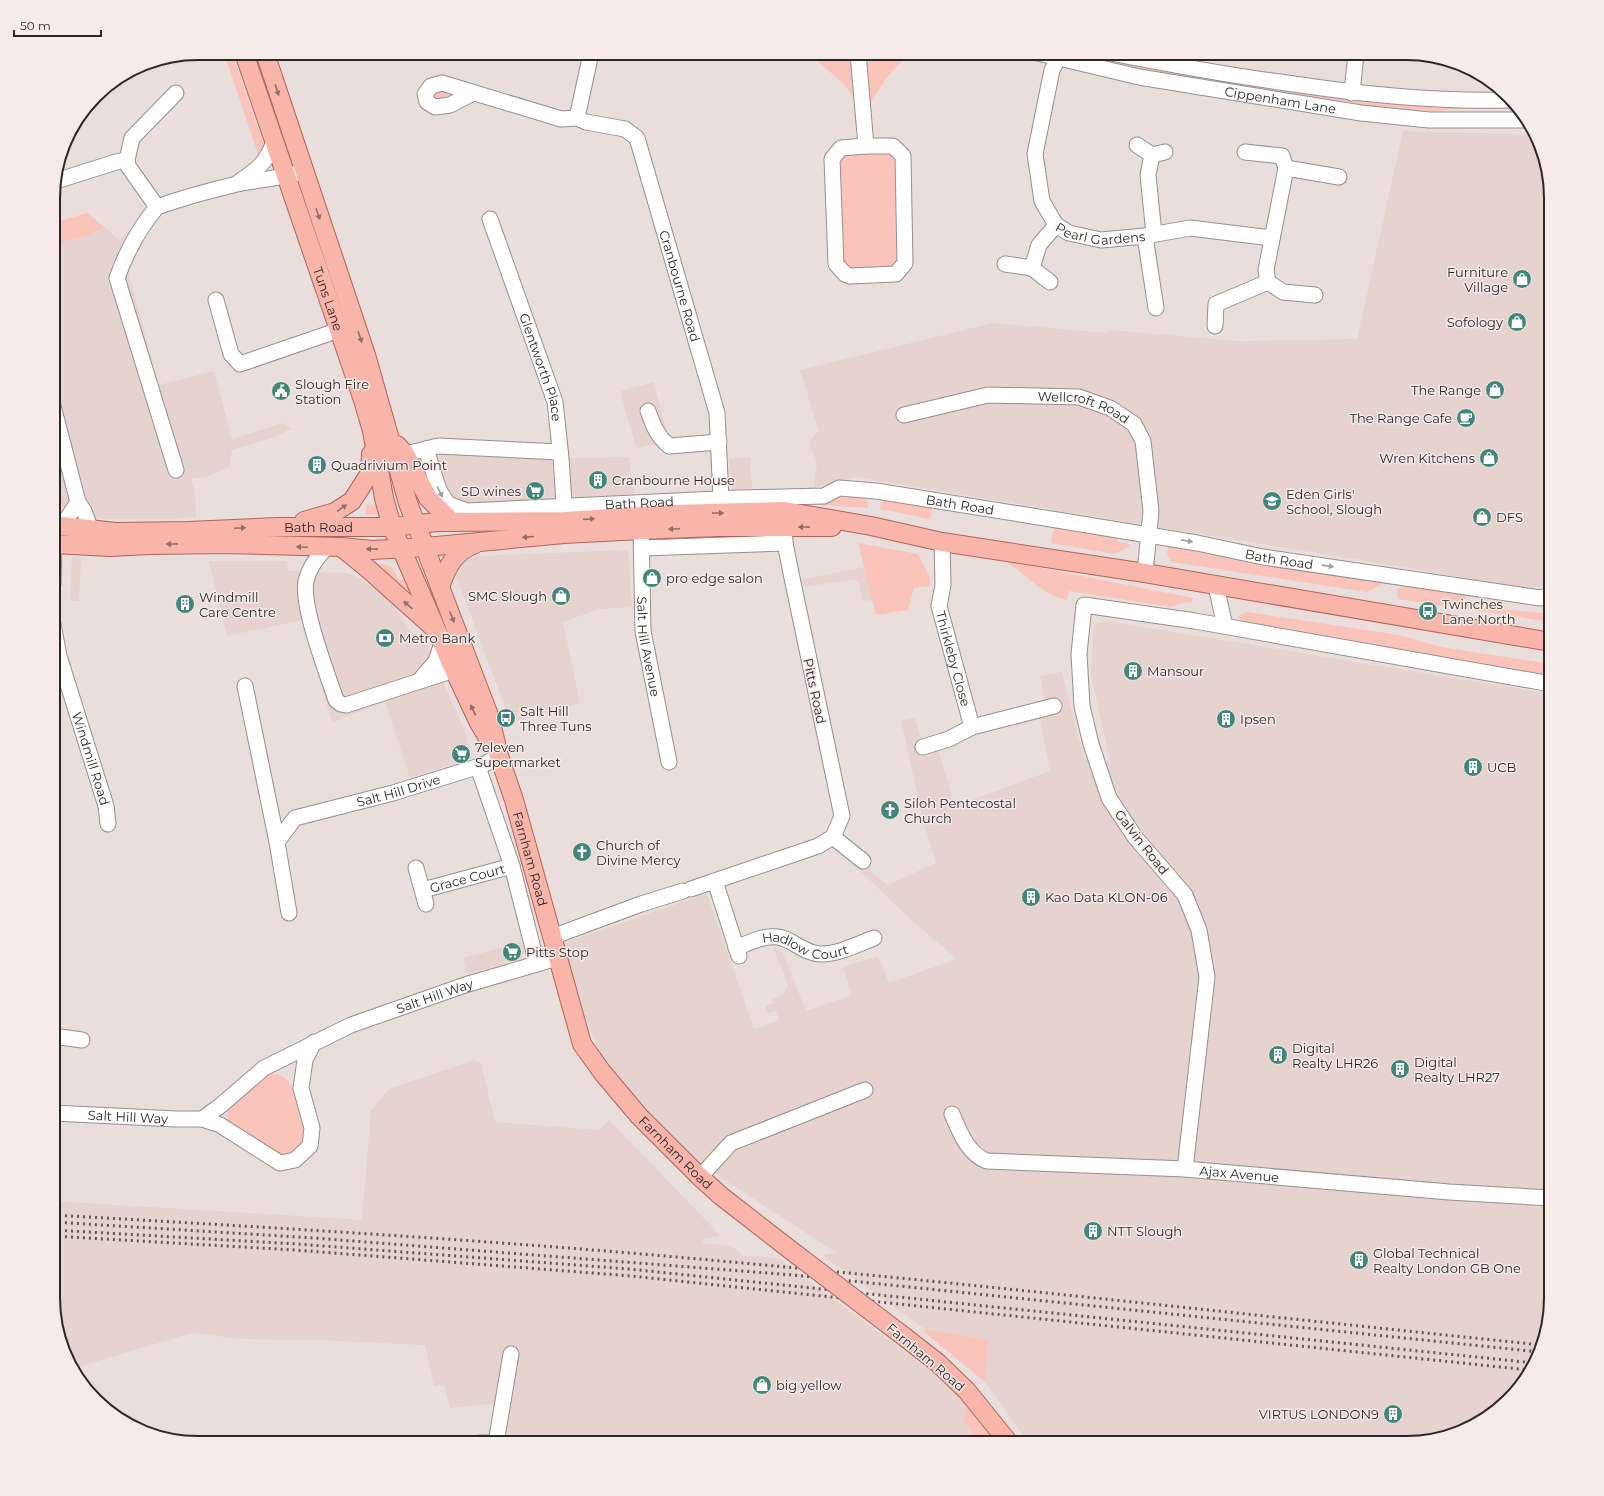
<svg xmlns="http://www.w3.org/2000/svg" width="1604" height="1496" font-family="Montserrat,sans-serif">
<style>
.built{fill:#e6d2ce}
.green{fill:#fac4ba}
.lines{fill:none;stroke-linecap:round;stroke-linejoin:round}
.minor-casing{stroke:#988e8c;stroke-width:17}
.major-casing{stroke:#b06457;stroke-width:20}
.minor{stroke:#fff;stroke-width:15}
.major{stroke:#fab5aa;stroke-width:18}
.rail{stroke:#5d5756;stroke-width:3;stroke-dasharray:2 4;stroke-linecap:butt}
.major-bridge-casing{stroke:#b06457;stroke-width:20;stroke-linecap:butt}
.major-bridge{stroke:#fab5aa;stroke-width:18}
.oneway{fill:#936e68}
.oneway2{fill:#a09e9e}
.labels{text-anchor:middle;dominant-baseline:central;stroke-width:3;stroke-linejoin:round;paint-order:stroke}
.street-label{font-size:13px;fill:#2c2827;stroke:#f6ebe9}
.poi-label{font-size:13px;fill:#2c2827;stroke:#f6ebe9;text-anchor:start}
.rim{fill:none;stroke:#2c2827;stroke-width:2}
</style>
<rect width="100%" height="100%" fill="#e9dedc"/>
<g class="built">
<path d="M1403 131 1535 135 1540 142 1551 188V582L1528 590 1451 575 856 477 814 487 817 463 809 442 819 431 800 370 993 323 1106 333 1110 330 1238 341 1357 339Z"/>
<path d="M104 227 120 241 128 230 143 244 131 262 127 274 129 275 159 385 214 371 232 439 283 423 292 429 274 437 232 450 229 467 204 478H191L195 493 196 517 171 519H108L76 515 66 507 53 469V245L89 235Z"/>
<path d="M654 382 669 441 637 448 625 411 621 391Z"/>
<path d="M434 442 551 448 555 502 459 507 441 492 431 456Z"/>
<path d="M628 457 635 495 567 499 564 458Z"/>
<path d="M750 457 752 488 734 489 731 486 729 459Z"/>
<path d="M628 550 632 607 599 609 563 622 580 703 511 723 456 576 466 560 478 556Z"/>
<path d="M72 557 81 558 79 601H70Z"/>
<path d="M209 561H287L288 571 346 573 356 576 383 595 394 606 415 638 425 640 466 735 471 758 410 778 385 702 332 722 302 620 227 636Z"/>
<path d="M865 567 873 600 862 601 859 582 855 580 800 587 797 577 804 579Z"/>
<path d="M1108 621 1551 694V1298L1540 1354 1508 1401 1462 1432 1407 1443H1029L985 1382 988 1339 926 1330 822 1255 837 1253 705 1167 620 1081 597 1049 595 1036H593L578 997 566 947 568 942 647 914 707 894 754 1029 779 1020 776 1011 767 1013 765 1006 773 1003 772 999 783 995 788 985 773 947 782 951 806 1011 852 995 843 967 853 964 878 956 889 983 957 959 906 915 857 868 866 861 873 874 888 885 936 863 924 823 901 721 915 718 922 743 935 739 955 806 1050 771 1040 719 1016 727V713L1045 703 1040 676 1062 672 1084 759 1110 761 1091 675 1093 628 1095 624Z"/>
<path d="M523 942 524 952 521 959 467 974 463 958Z"/>
<path d="M474 1060 481 1063 495 1122 599 1130 609 1120 721 1236 703 1239V1243L731 1246 744 1256 778 1258 940 1378 968 1406 963 1420 979 1443H502L507 1413 490 1404 450 1408 444 1385 434 1386 425 1345 317 1340 242 1339 192 1333 74 1368 64 1354 53 1308V1201L362 1220 371 1111 389 1089Z"/>
</g>
<g class="green">
<path d="M224 53H232L264 145 259 157Z"/>
<path d="M808 53H854L858 105 845 85Z"/>
<path d="M867 53H916C893 64 882 84 869 106Z"/>
<path d="M1075 53H1084L1137 65 1357 100 1463 108 1425 113 1337 103 1136 70Z"/>
<path d="M441 88 456 94 443 102 436 101 434 97 435 91Z"/>
<path d="M889 152 895 159 899 263 895 268 848 270 842 264 837 161 847 153Z"/>
<path d="M87 213 104 227 89 235 53 245V223Z"/>
<path d="M53 469 66 507 53 506Z"/>
<path d="M835 496H862L867 500 868 508 821 505 819 502Z"/>
<path d="M886 500 932 508 930 519 880 509 881 503Z"/>
<path d="M378 503 381 515H366V506Z"/>
<path d="M1054 528 1117 537 1118 542 1126 543 1130 546 1115 554 1051 543Z"/>
<path d="M858 543 918 554 930 577V586L914 588 908 610 876 615Z"/>
<path d="M1168 545 1379 580 1381 585 1367 592 1172 562 1167 554Z"/>
<path d="M1006 561 1193 598 1192 603 1185 602 1171 607 1069 591 1067 600C1042 595 1026 575 1006 561Z"/>
<path d="M375 564C391 565 392 565 399 580L406 578 415 602Z"/>
<path d="M1407 586 1470 594 1459 605 1551 614V622L1398 599 1397 589Z"/>
<path d="M1247 612 1399 635 1441 647 1551 664V677L1242 623 1238 616Z"/>
<path d="M272 1073C295 1073 302 1115 309 1133 306 1145 292 1154 281 1156L227 1122C227 1116 227 1112 230 1107 236 1098 262 1077 272 1073Z"/>
<path d="M926 1330 988 1339 985 1382 923 1331Z"/>
<path d="M968 1406 996 1443H979L963 1420Z"/>
</g>
<g class="lines">
<g class="minor-casing">
<g id="minor">
<path d="M858 53 866 146"/>
<path id="s1" d="M1038 53 1139 77 1361 113 1429 120H1525"/>
<path id="s2" d="M1061 53 1052 70 1035 154 1042 201 1056 225 1069 233 1101 240 1145 236 1190 228 1272 238"/>
<path d="M1111 53C1172 65 1233 76 1294 84 1366 95 1438 102 1512 100"/>
<path d="M176 93 132 138 127 160 128 166 157 207C182 198 208 191 233 185 254 180 276 179 297 173"/>
<path id="s3" d="M473 93 450 105 435 107 427 102 425 94 431 86 442 83 561 119 577 118 586 122 625 129 637 138 717 413 721 499"/>
<path d="M1352 93 1356 53"/>
<path d="M577 118 591 53"/>
<path d="M1137 145 1152 155 1165 152"/>
<path d="M866 146H893L903 156 905 263 896 274 850 276 845 274 836 264 832 159 841 148Z"/>
<path d="M1245 152 1282 156 1286 168"/>
<path d="M1152 155 1148 175 1154 234"/>
<path d="M56 181 116 162 127 160"/>
<path d="M240 181C257 170 268 161 274 141"/>
<path d="M157 207C139 228 126 253 117 278L176 470"/>
<path id="s4" d="M490 219 555 402 561 458 565 518"/>
<path d="M1145 236 1156 308"/>
<path d="M1005 264 1032 268 1050 282"/>
<path d="M1032 268 1039 245 1056 225"/>
<path d="M1315 295 1283 292 1268 282 1266 270 1286 168 1339 177"/>
<path d="M216 300 231 354 240 364 339 330"/>
<path d="M1215 326 1216 304 1268 282"/>
<path d="M53 406 78 502 84 511 91 530"/>
<path d="M648 411C653 425 657 436 669 446L719 442"/>
<path id="s5" d="M904 415 988 395 1079 397 1110 408 1134 424 1143 441 1151 511 1145 573"/>
<path d="M426 449 438 446 560 452"/>
<path id="s6" d="M405 454 426 449 439 490 448 504 467 511 738 498 824 496 839 488 876 491 1057 520 1197 543 1263 557 1540 598 1551 595"/>
<path d="M62 526 78 502"/>
<path id="s7" d="M641 530 643 631 669 762"/>
<path id="s8" d="M942 542 943 585 939 606 972 727"/>
<path d="M327 547C317 557 309 567 306 581 301 606 327 673 336 700L341 704 346 705 454 670"/>
<path d="M642 548 785 543"/>
<path d="M53 584 54 544"/>
<path d="M1216 586 1225 626"/>
<path id="s9" d="M53 624 59 656 106 806 108 824"/>
<path d="M419 681 436 661 442 643"/>
<path d="M245 686 277 842 289 913"/>
<path d="M923 747 949 739 972 727 1054 706"/>
<path d="M478 767 512 866 537 964"/>
<path d="M833 837 863 861"/>
<path id="s10" d="M277 842 295 818 393 793 483 765 499 756"/>
<path d="M416 868 426 904"/>
<path d="M715 881 739 956"/>
<path d="M691 889 818 846 833 837 842 816 792 578 785 543 784 516"/>
<path id="s11" d="M423 890 512 866"/>
<path d="M552 937 641 904 683 891"/>
<path id="s12" d="M736 948C749 943 763 935 778 937 793 939 804 954 821 954 839 954 858 944 874 938"/>
<path d="M53 1036 82 1040"/>
<path id="s13" d="M53 1113 176 1119H202L220 1106 264 1068 351 1025 465 985 557 958"/>
<path id="s14" d="M952 1114C960 1133 968 1154 987 1161L1185 1169 1449 1192 1551 1198"/>
<path d="M202 1119 220 1125 280 1163 295 1160 310 1146 312 1128 301 1088 305 1060 314 1042"/>
<path d="M1185 1169 1207 977 1199 930 1185 895 1135 837 1109 798 1091 744 1082 706 1079 654 1084 605 1195 621 1551 684"/>
<path d="M700 1177 731 1143 865 1090"/>
<path d="M480 1443H496"/>
<path d="M496 1443 511 1354"/>
</g>
</g>
<g class="major-casing">
<g id="major">
<path id="s15" d="M244 53 363 400 372 431 384 498 392 527 454 670 478 721 489 740"/>
<path id="s16" d="M265 53 366 355 408 503 490 718 499 756 514 800 582 1044 602 1072 639 1116 700 1177 721 1196 797 1255"/>
<path d="M397 445 405 454 428 498 452 522"/>
<path d="M304 521 335 512 352 501 370 473 371 454"/>
<path id="s17" d="M53 525 115 532 189 531 278 527H392L437 522 565 521 672 514 784 511 871 526 942 542 1145 573 1551 642"/>
<path d="M53 544 110 547 149 545 225 544 341 547 372 550 426 547 564 534 641 530 718 527H832"/>
<path d="M341 547 367 568 434 628"/>
<path d="M440 587C447 567 454 552 475 544"/>
<path d="M906 1338 938 1363 967 1391 1009 1443"/>
</g>
</g>
<use href="#minor" class="minor"/>
<use href="#major" class="major"/>
<g class="rail">
<path d="M53 1215C246 1226 438 1237 630 1253 935 1279 1238 1314 1542 1345"/>
<path d="M53 1222 314 1238 793 1275 1540 1352"/>
<path d="M53 1230 297 1244 629 1269 1534 1363"/>
<path d="M53 1236 295 1250 631 1276 1529 1370"/>
</g>
<g class="major-bridge-casing">
<path id="major-bridge" d="M797 1255 906 1338"/>
</g>
<use href="#major-bridge" class="major-bridge"/>
</g>
<defs><path id="oneway-solid" d="M-6-.8H1V-3.2L6.5 0L1 3.2V.8H-6Z"/></defs>
<g class="oneway">
<use href="#oneway-solid" transform="translate(277 90) rotate(72)"/>
<use href="#oneway-solid" transform="translate(318 214) rotate(71)"/>
<use href="#oneway-solid" transform="translate(360 337) rotate(71)"/>
<use href="#oneway-solid" transform="translate(342 508) rotate(-34)"/>
<use href="#oneway-solid" transform="translate(718 513) rotate(-1)"/>
<use href="#oneway-solid" transform="translate(589 519) rotate(-4)"/>
<use href="#oneway-solid" transform="translate(804 527) rotate(-179)"/>
<use href="#oneway-solid" transform="translate(240 528) rotate(-2)"/>
<use href="#oneway-solid" transform="translate(674 529) rotate(178)"/>
<use href="#oneway-solid" transform="translate(528 537) rotate(175)"/>
<use href="#oneway-solid" transform="translate(172 544) rotate(179)"/>
<use href="#oneway-solid" transform="translate(302 547) rotate(-178)"/>
<use href="#oneway-solid" transform="translate(372 549) rotate(-179)"/>
<use href="#oneway-solid" transform="translate(408 605) rotate(-138)"/>
<use href="#oneway-solid" transform="translate(452 617) rotate(68)"/>
<use href="#oneway-solid" transform="translate(473 710) rotate(-115)"/>
</g>
<g class="oneway2">
<use href="#oneway-solid" transform="translate(440 492) rotate(62)"/>
<use href="#oneway-solid" transform="translate(1187 541) rotate(9)"/>
<use href="#oneway-solid" transform="translate(1328 566) rotate(8)"/>
</g>
<defs>
<g id="shop-disc" transform="scale(1)"><circle r="9.5" fill="#42867a" stroke="#f6ebe9"/><path d="M-5-2.5h2.3a2.7 3.5 0 0 1 5.4 0H5L5.5 6h-11ZM-1.5-2.5h3a1.5 2.3 0 0 0-3 0Z" fill="#fff"/></g>
<g id="civic-disc" transform="scale(1)"><circle r="9.5" fill="#42867a" stroke="#f6ebe9"/><path d="M-.6-6.5H3V-4.5H.6V-3L4-1V1h2V6H-6V1h2V-1L-.6-3ZM-1.2 2.5V6h2.4V2.5Z" fill="#fff"/></g>
<g id="cafe-disc" transform="scale(1)"><circle r="9.5" fill="#42867a" stroke="#f6ebe9"/><path d="M-5.5-4.5H6V0H3Q3 3.5 0 3.5H-2.5Q-5.5 3.5-5.5 0ZM3-3.2v2h1.7v-2ZM-6 4.5H4V6H-6Z" fill="#fff"/></g>
<g id="building-disc" transform="scale(1)"><circle r="9.5" fill="#42867a" stroke="#f6ebe9"/><path d="M-4-6H4V6H1V3H-1V6H-4ZM-2.5-4.3h1.7v1.8h-1.7ZM.8-4.3h1.7v1.8H.8ZM-2.5-1h1.7V.8h-1.7ZM.8-1h1.7V.8H.8Z" fill="#fff"/></g>
<g id="supermarket-disc" transform="scale(1)"><circle r="9.5" fill="#42867a" stroke="#f6ebe9"/><path d="M-6-5.5h2.5l.6 2H6L4.5 2H-2.5L-4.4-4H-6ZM-1.5 3.2a1.3 1.3 0 1 0 .1 0ZM3 3.2a1.3 1.3 0 1 0 .1 0Z" fill="#fff"/></g>
<g id="school-disc" transform="scale(1)"><circle r="9.5" fill="#42867a" stroke="#f6ebe9"/><path d="M0-5L7-2L0 1L-7-2ZM-4 1L0 2.5L4 1V4Q0 6-4 4Z" fill="#fff"/></g>
<g id="bus-disc" transform="scale(1)"><circle r="9.5" fill="#42867a" stroke="#f6ebe9"/><path d="M-5-6H5V4H4V6H2V4H-2V6H-4V4H-5ZM-3.5-4V0h7V-4ZM-3.5 1.2v1.5H-2V1.2ZM2 1.2v1.5H3.5V1.2Z" fill="#fff"/></g>
<g id="bank-disc" transform="scale(1)"><circle r="9.5" fill="#42867a" stroke="#f6ebe9"/><path d="M-6-4H6V4H-6ZM0-2.3a2.3 2.3 0 1 0 0 4.6a2.3 2.3 0 1 0 0-4.6Z" fill="#fff"/></g>
<g id="church-disc" transform="scale(1)"><circle r="9.5" fill="#42867a" stroke="#f6ebe9"/><path d="M-1.2-6h2.4v3.5h3.3v2.4h-3.3V6h-2.4V-.1h-3.3v-2.4h3.3Z" fill="#fff"/></g>
</defs>
<g fill-rule="evenodd">
<use href="#shop-disc" x="1522" y="279"/>
<use href="#shop-disc" x="1517" y="322"/>
<use href="#shop-disc" x="1495" y="390"/>
<use href="#civic-disc" x="281" y="391"/>
<use href="#cafe-disc" x="1466" y="418"/>
<use href="#shop-disc" x="1489" y="458"/>
<use href="#building-disc" x="317" y="465"/>
<use href="#building-disc" x="598" y="480"/>
<use href="#supermarket-disc" x="535" y="491"/>
<use href="#school-disc" x="1272" y="501"/>
<use href="#shop-disc" x="1482" y="517"/>
<use href="#shop-disc" x="652" y="578"/>
<use href="#shop-disc" x="561" y="596"/>
<use href="#building-disc" x="185" y="604"/>
<use href="#bus-disc" x="1428" y="611"/>
<use href="#bank-disc" x="385" y="638"/>
<use href="#building-disc" x="1133" y="671"/>
<use href="#bus-disc" x="506" y="718"/>
<use href="#building-disc" x="1226" y="719"/>
<use href="#supermarket-disc" x="461" y="754"/>
<use href="#building-disc" x="1473" y="767"/>
<use href="#church-disc" x="890" y="810"/>
<use href="#church-disc" x="582" y="852"/>
<use href="#building-disc" x="1031" y="897"/>
<use href="#supermarket-disc" x="512" y="952"/>
<use href="#building-disc" x="1278" y="1055"/>
<use href="#building-disc" x="1400" y="1069"/>
<use href="#building-disc" x="1093" y="1231"/>
<use href="#building-disc" x="1359" y="1260"/>
<use href="#shop-disc" x="762" y="1385"/>
<use href="#building-disc" x="1393" y="1414"/>
</g>
<g class="labels">
<g class="street-label">
<text stroke="none"><textPath href="#s1" startOffset="247">Cippenham Lane</textPath></text>
<text stroke="none"><textPath href="#s2" startOffset="227">Pearl Gardens</textPath></text>
<text stroke="none"><textPath href="#s3" startOffset="439">Cranbourne Road</textPath></text>
<text stroke="none"><textPath href="#s15" startOffset="260">Tuns Lane</textPath></text>
<text stroke="none"><textPath href="#s4" startOffset="157">Glentworth Place</textPath></text>
<text stroke="none"><textPath href="#s5" startOffset="184">Wellcroft Road</textPath></text>
<text stroke="none"><textPath href="#s6" startOffset="274">Bath Road</textPath></text>
<text stroke="none"><textPath href="#s6" startOffset="598">Bath Road</textPath></text>
<text stroke="none"><textPath href="#s17" startOffset="266">Bath Road</textPath></text>
<text stroke="none"><textPath href="#s6" startOffset="922">Bath Road</textPath></text>
<text stroke="none"><textPath href="#s7" startOffset="117">Salt Hill Avenue</textPath></text>
<text stroke="none"><textPath href="#s8" startOffset="119">Thirkleby Close</textPath></text>
<text transform="translate(815 691) rotate(78)">Pitts Road</text>
<text stroke="none"><textPath href="#s9" startOffset="140">Windmill Road</textPath></text>
<text stroke="none"><textPath href="#s10" startOffset="137">Salt Hill Drive</textPath></text>
<text transform="translate(1142 842) rotate(52)">Galvin Road</text>
<text stroke="none"><textPath href="#s16" startOffset="849">Farnham Road</textPath></text>
<text stroke="none"><textPath href="#s11" startOffset="46">Grace Court</textPath></text>
<text stroke="none"><textPath href="#s12" startOffset="73">Hadlow Court</textPath></text>
<text stroke="none"><textPath href="#s13" startOffset="415">Salt Hill Way</textPath></text>
<text stroke="none"><textPath href="#s13" startOffset="75">Salt Hill Way</textPath></text>
<text stroke="none"><textPath href="#s16" startOffset="1185">Farnham Road</textPath></text>
<text stroke="none"><textPath href="#s14" startOffset="313">Ajax Avenue</textPath></text>
<text transform="translate(926 1357) rotate(40)">Farnham Road</text>
</g>
<g class="poi-label">
<text x="1508" y="272" text-anchor="end">Furniture<tspan x="1508" dy="15">Village</tspan></text>
<text x="1503" y="322" text-anchor="end">Sofology</text>
<text x="295" y="384">Slough Fire<tspan x="295" dy="15">Station</tspan></text>
<text x="1481" y="390" text-anchor="end">The Range</text>
<text x="1452" y="418" text-anchor="end">The Range Cafe</text>
<text x="1475" y="458" text-anchor="end">Wren Kitchens</text>
<text x="331" y="465">Quadrivium Point</text>
<text x="612" y="480">Cranbourne House</text>
<text x="521" y="491" text-anchor="end">SD wines</text>
<text x="1286" y="494">Eden Girls'<tspan x="1286" dy="15">School, Slough</tspan></text>
<text x="1496" y="517">DFS</text>
<text x="666" y="578">pro edge salon</text>
<text x="547" y="596" text-anchor="end">SMC Slough</text>
<text x="199" y="597">Windmill<tspan x="199" dy="15">Care Centre</tspan></text>
<text x="1442" y="604">Twinches<tspan x="1442" dy="15">Lane North</tspan></text>
<text x="399" y="638">Metro Bank</text>
<text x="1147" y="671">Mansour</text>
<text x="520" y="711">Salt Hill<tspan x="520" dy="15">Three Tuns</tspan></text>
<text x="1240" y="719">Ipsen</text>
<text x="475" y="747">7eleven<tspan x="475" dy="15">Supermarket</tspan></text>
<text x="1487" y="767">UCB</text>
<text x="904" y="803">Siloh Pentecostal<tspan x="904" dy="15">Church</tspan></text>
<text x="596" y="845">Church of<tspan x="596" dy="15">Divine Mercy</tspan></text>
<text x="1045" y="897">Kao Data KLON-06</text>
<text x="526" y="952">Pitts Stop</text>
<text x="1292" y="1048">Digital<tspan x="1292" dy="15">Realty LHR26</tspan></text>
<text x="1414" y="1062">Digital<tspan x="1414" dy="15">Realty LHR27</tspan></text>
<text x="1107" y="1231">NTT Slough</text>
<text x="1373" y="1253">Global Technical<tspan x="1373" dy="15">Realty London GB One</tspan></text>
<text x="776" y="1385">big yellow</text>
<text x="1379" y="1414" text-anchor="end">VIRTUS LONDON9</text>
</g>
</g>
<path d="M0 0H1604V1496H0ZM198 60H1406A138 138 0 0 1 1544 198V1298A138 138 0 0 1 1406 1436H198A138 138 0 0 1 60 1298V198A138 138 0 0 1 198 60Z" fill="#f6ebe9" fill-rule="evenodd"/>
<path class="rim" d="M198 60H1406A138 138 0 0 1 1544 198V1298A138 138 0 0 1 1406 1436H198A138 138 0 0 1 60 1298V198A138 138 0 0 1 198 60Z"/>
<path d="M14 30v6h87v-6" fill="none" stroke="#2c2827" stroke-width="2"/>
<text x="20" y="30" font-size="12" fill="#2c2827" stroke="#f6ebe9" stroke-width="3" paint-order="stroke">50 m</text>
</svg>
